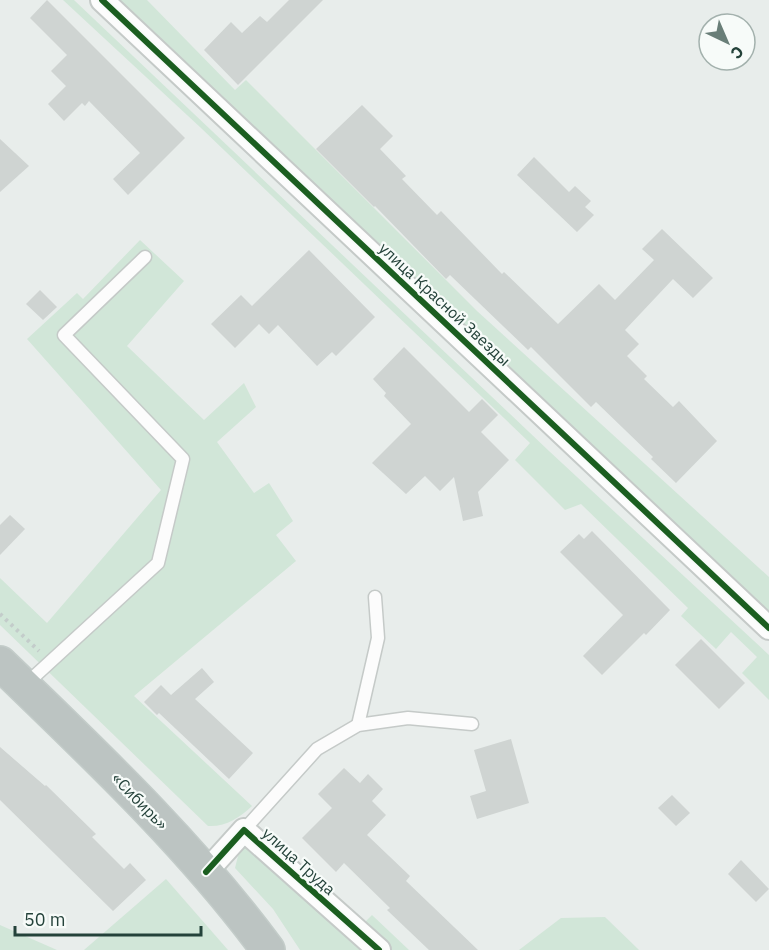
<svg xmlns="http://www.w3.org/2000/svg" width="769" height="950" font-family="'IBM Plex Sans',sans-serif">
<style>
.green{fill:#d1e6d8}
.building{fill:#cfd4d2}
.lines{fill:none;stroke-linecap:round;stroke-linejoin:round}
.lane-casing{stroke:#c5cac8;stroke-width:15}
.street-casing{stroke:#c5cac8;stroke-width:26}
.highway-casing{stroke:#c3ccc9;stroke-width:36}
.path{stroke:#c3ccca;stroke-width:4;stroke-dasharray:3 4.5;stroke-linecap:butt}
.lane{stroke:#fcfcfc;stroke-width:12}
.street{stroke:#fcfcfc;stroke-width:22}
.highway{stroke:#bcc4c2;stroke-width:33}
.cycleway-casing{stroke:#f7fbf9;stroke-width:10}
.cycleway{stroke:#1b5e20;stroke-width:6}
.labels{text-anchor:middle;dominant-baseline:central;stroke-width:4.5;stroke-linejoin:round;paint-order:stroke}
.street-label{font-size:16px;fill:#24423a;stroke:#f7fbf9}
</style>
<rect width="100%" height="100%" fill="#e8edeb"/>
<g class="green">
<path d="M63 0H74L549 451 769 655V700L742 673 757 657 731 632 716 649 681 616 688 608 581 504 565 510 515 460 530 443 201 128Z"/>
<path d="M116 0H147L235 90 246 80 477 311 769 577V612Z"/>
<path d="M140 240 184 281 127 346 204 420 244 383 256 407 217 442 254 493 269 483 293 521 276 535 296 561 134 696 252 806C239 818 226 827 208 826L0 625V578L47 623 161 490 27 339 77 293 83 299Z"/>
<path d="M245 846 365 922 372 915 409 950H300L273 909 235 868 238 856Z"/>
<path d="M166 879 228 950H84Z"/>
<path d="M605 917 639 950H519L561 918Z"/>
<path d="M0 925 57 950H0Z"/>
</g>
<g class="building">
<path d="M47 0 185 138 128 195 113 179 140 153 89 101 85 106 82 103 64 121 48 104 66 86 51 71 67 55 30 18Z"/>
<path d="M289 0H323L238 85 204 50 231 22 242 33 260 16 267 22Z"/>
<path d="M362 105 393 136 380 149 406 176 402 179 437 215 441 211 502 274 504 272 558 324 599 284 615 300 654 260 642 249 662 229 713 278 693 298 673 279 625 330 639 344 627 356 647 376 644 379 673 407 679 401 717 441 676 483 651 459 653 457 596 402 591 407 531 347 528 350 450 275 446 279 375 206 374 207 316 149Z"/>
<path d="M0 139 29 166 0 192Z"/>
<path d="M534 157 569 192 575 186 591 201 585 207 594 215 577 232 517 175Z"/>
<path d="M309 250 375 317 336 356 332 352 317 366 278 325 269 334 259 324 235 348 211 324 241 295 252 306Z"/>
<path d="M40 290 57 307 43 320 26 304Z"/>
<path d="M404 347 469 412 482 399 498 415 481 432 509 460 478 492 483 516 463 521 454 477 440 491 425 476 406 494 372 463 411 424 384 396 386 393 373 379Z"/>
<path d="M10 515 25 529 0 555V525Z"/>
<path d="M592 531 670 610 646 635 644 633 602 675 583 656 623 615 560 552 579 534 584 539Z"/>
<path d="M701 639 745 683 719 709 675 665Z"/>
<path d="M202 668 214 682 195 699 253 753 229 779 159 713 157 715 144 702 161 685 171 695Z"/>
<path d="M511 739 529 803 477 819 470 796 486 791 474 750Z"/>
<path d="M0 747 45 786 46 785 96 834 92 837 124 869 130 863 146 880 113 911 0 800Z"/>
<path d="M344 768 360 783 368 774 383 789 372 801 386 815 367 835 410 876 406 881 478 950H429L387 910 390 908 344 863 336 872 302 838 332 808 318 794Z"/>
<path d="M672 795 690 813 676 826 658 808Z"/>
<path d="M741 860 769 889 756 902 728 874Z"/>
</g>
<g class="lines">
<g class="lane-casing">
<g id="lane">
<path d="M25 685 158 563 183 459 64 335 145 257"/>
<path d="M358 725 378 638 375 597"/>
<path d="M244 830 317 749 358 725 408 718 472 724"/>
</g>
</g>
<g class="street-casing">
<g id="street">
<path d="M102 0 769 628"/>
<path d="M206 872 244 830 379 950"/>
</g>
</g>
<g class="highway-casing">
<path id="highway" d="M0 663C94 754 190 844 268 950"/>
</g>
<path class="path" d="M0 614 39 651"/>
<use href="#lane" class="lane"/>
<use href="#street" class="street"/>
<use href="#highway" class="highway"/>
<g class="cycleway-casing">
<g id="cycleway">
<path d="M102 0 769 628"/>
<path d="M206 872 244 830 379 950"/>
</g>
</g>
<use href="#cycleway" class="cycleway"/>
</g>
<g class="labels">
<g class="street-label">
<text transform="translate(445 304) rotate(43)">улица Красной Звезды</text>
<text transform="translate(140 801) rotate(46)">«Сибирь»</text>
<text transform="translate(299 861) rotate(42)">улица Труда</text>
</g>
</g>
<g transform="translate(727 42) rotate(136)"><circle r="28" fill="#f7fbf9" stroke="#a3b1ad" stroke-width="1.5"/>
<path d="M0-4.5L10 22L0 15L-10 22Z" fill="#697e78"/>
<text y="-9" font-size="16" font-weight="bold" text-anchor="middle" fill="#24423a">С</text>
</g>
<path d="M15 926v9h186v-9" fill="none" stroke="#24423a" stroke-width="3"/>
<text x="24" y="926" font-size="18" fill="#24423a" stroke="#f7fbf9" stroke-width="4.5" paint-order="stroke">50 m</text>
</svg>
